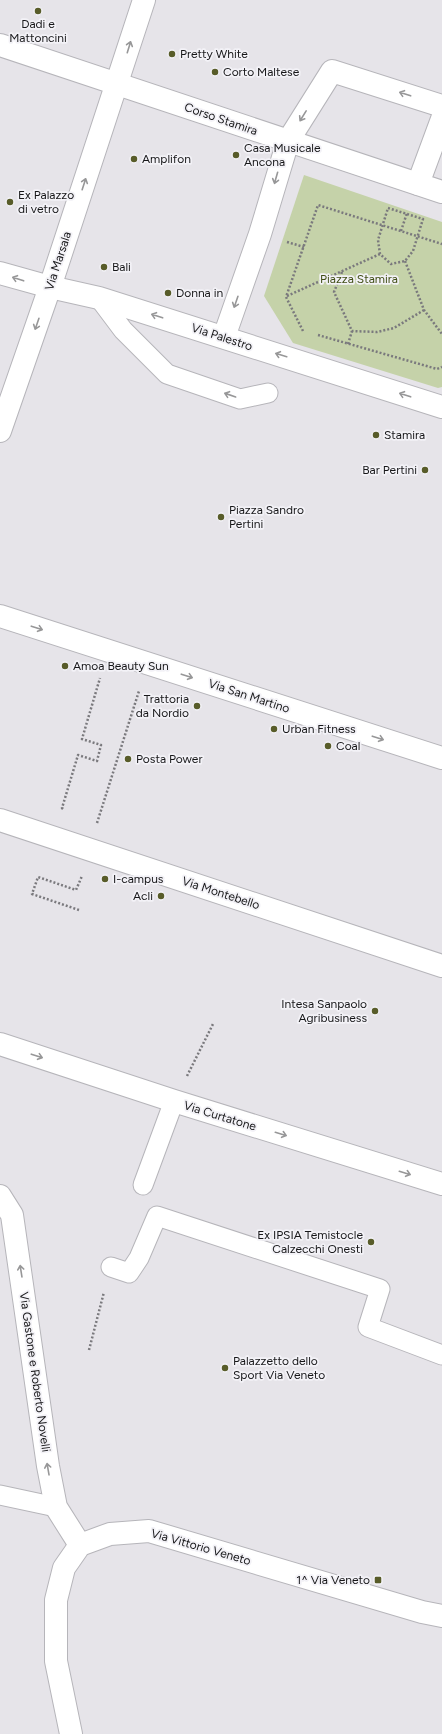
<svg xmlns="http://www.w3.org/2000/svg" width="442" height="1734" font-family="Figtree,sans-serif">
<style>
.green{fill:#c5d2a9}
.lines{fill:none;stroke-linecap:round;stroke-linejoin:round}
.lane-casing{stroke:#b6b5ba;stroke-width:21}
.street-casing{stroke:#b6b5ba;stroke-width:24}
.secondary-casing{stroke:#b6b5ba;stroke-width:24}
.path{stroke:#7a797d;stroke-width:2.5;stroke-dasharray:2 2;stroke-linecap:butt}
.lane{stroke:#fff;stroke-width:19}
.street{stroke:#fff;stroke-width:22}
.secondary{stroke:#fff;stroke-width:22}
.oneway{stroke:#979798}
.poi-dot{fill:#585c29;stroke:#f3f2f7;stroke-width:1.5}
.labels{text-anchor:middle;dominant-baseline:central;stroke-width:3.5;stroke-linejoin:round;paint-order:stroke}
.poi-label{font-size:12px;fill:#171719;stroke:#f3f2f7;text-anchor:start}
.street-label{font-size:12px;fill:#171719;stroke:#f3f2f7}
.park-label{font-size:12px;fill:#414f16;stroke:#f3f2f7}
</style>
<rect width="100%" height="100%" fill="#e6e4e9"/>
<path class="green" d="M304 175 442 222V387L438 388 293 343 264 296Z"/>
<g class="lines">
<g class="lane-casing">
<g id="lane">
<path d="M99 298 123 330 167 374 240 399 268 393"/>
<path d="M143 1185 174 1101"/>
<path d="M111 1267 129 1273 139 1258 157 1216 380 1289 368 1327 442 1355"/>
<path d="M0 1495 56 1507"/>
</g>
</g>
<g class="street-casing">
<g id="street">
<path d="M288 141 332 71 442 106"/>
<path d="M418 184 442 119"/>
<path d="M50 287 144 0"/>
<path d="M0 820 442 966"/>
<path d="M0 1044 174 1101 442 1184"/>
<path d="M0 1196 12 1215 48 1466 56 1507 80 1545"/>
</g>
</g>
<g class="secondary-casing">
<g id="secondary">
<path d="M0 45 442 192"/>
<path d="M0 273 50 287 99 298 442 407"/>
<path d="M224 337 260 234 288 141"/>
<path d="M0 431 50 287"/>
<path d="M0 616 442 758"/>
<path d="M71 1734 56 1661V1600L64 1568 80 1545 110 1534 149 1531 422 1612 442 1616"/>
</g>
</g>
<g class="path">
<path d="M388 208 423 219 413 251 405 261 391 264 380 254 378 240Z"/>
<path d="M401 231 407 213"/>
<path d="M287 242 304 247"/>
<path d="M405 261 424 310 442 334"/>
<path d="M342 272 334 292 352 331 377 332 394 328 424 310"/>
<path d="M287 296 380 254"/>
<path d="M303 331 286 297 318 205 442 244"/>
<path d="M318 335 437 369 442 367"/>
<path d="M348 344 352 331"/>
<path d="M63 809 62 808 78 755 97 761 101 745 82 739 100 678"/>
<path d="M97 823 139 691"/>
<path d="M79 910 32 894 38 877 76 890 82 876"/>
<path d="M187 1076 213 1024"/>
<path d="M89 1350 104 1292"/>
</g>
<use href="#lane" class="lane"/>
<use href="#street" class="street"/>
<use href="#secondary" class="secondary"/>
</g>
<defs><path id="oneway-shaft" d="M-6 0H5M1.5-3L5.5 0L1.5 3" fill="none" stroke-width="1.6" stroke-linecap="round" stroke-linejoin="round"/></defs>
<g class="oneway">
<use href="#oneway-shaft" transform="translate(129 47) rotate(-73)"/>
<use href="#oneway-shaft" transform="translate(405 94) rotate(-162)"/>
<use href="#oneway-shaft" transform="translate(303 116) rotate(122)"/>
<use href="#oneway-shaft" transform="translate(276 178) rotate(106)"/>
<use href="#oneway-shaft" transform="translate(84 184) rotate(-72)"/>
<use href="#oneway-shaft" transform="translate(18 279) rotate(-162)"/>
<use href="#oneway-shaft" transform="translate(236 302) rotate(109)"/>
<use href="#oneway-shaft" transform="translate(157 316) rotate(-162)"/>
<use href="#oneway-shaft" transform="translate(37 324) rotate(109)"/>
<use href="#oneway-shaft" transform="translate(281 355) rotate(-163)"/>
<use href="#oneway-shaft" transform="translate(230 395) rotate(-161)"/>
<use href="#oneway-shaft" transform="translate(405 395) rotate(-162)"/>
<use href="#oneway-shaft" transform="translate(37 628) rotate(18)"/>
<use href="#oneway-shaft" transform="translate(187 676) rotate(18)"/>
<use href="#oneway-shaft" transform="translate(378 738) rotate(18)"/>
<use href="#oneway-shaft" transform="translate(37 1056) rotate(18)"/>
<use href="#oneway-shaft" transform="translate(281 1134) rotate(17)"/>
<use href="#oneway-shaft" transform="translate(405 1173) rotate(17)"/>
<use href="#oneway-shaft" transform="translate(21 1271) rotate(-99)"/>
<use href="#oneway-shaft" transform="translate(48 1469) rotate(-100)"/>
</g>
<g class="poi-dot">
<circle cx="38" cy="11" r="4"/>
<circle cx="172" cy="54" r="4"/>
<circle cx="215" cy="72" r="4"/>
<circle cx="236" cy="155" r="4"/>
<circle cx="134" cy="159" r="4"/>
<circle cx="10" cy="202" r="4"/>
<circle cx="104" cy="267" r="4"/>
<circle cx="168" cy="293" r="4"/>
<circle cx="376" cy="435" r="4"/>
<circle cx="425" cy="470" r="4"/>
<circle cx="221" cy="517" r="4"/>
<circle cx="65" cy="666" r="4"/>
<circle cx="197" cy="706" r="4"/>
<circle cx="274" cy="729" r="4"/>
<circle cx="328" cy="746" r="4"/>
<circle cx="128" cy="759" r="4"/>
<circle cx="105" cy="879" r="4"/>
<circle cx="161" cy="896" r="4"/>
<circle cx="375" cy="1011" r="4"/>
<circle cx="371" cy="1242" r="4"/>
<circle cx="225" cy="1368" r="4"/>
<rect x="374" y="1576" width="8" height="8" rx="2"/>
</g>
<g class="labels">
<g class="poi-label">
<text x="38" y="24" text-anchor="middle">Dadi e<tspan x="38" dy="14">Mattoncini</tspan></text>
<text x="180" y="54">Pretty White</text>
<text x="223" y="72">Corto Maltese</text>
<text x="244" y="148">Casa Musicale<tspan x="244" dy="14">Ancona</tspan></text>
<text x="142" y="159">Amplifon</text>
<text x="18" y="195">Ex Palazzo<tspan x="18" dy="14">di vetro</tspan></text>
<text x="112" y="267">Bali</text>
<text x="176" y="293">Donna in</text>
<text x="384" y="435">Stamira</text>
<text x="417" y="470" text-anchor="end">Bar Pertini</text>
<text x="229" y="510">Piazza Sandro<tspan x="229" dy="14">Pertini</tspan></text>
<text x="73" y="666">Amoa Beauty Sun</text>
<text x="189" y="699" text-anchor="end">Trattoria<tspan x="189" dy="14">da Nordio</tspan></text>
<text x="282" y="729">Urban Fitness</text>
<text x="336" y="746">Coal</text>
<text x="136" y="759">Posta Power</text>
<text x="113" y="879">I-campus</text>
<text x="153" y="896" text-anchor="end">Acli</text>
<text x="367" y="1004" text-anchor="end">Intesa Sanpaolo<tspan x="367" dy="14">Agribusiness</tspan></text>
<text x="363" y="1235" text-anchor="end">Ex IPSIA Temistocle<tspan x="363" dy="14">Calzecchi Onesti</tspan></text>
<text x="233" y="1361">Palazzetto dello<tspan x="233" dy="14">Sport Via Veneto</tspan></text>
<text x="370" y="1580" text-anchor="end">1^ Via Veneto</text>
</g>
<g class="street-label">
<text transform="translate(221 119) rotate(19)">Corso Stamira</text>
<text transform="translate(58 261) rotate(-72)">Via Marsala</text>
<text transform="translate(222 337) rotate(18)">Via Palestro</text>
<text transform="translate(249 696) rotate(18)">Via San Martino</text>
<text transform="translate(221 893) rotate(18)">Via Montebello</text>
<text transform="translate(220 1116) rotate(17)">Via Curtatone</text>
<text transform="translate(35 1372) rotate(82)">Via Gastone e Roberto Novelli</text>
<text transform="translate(201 1547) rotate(16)">Via Vittorio Veneto</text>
</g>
<g class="park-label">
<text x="359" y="279">Piazza Stamira</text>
</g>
</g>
</svg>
